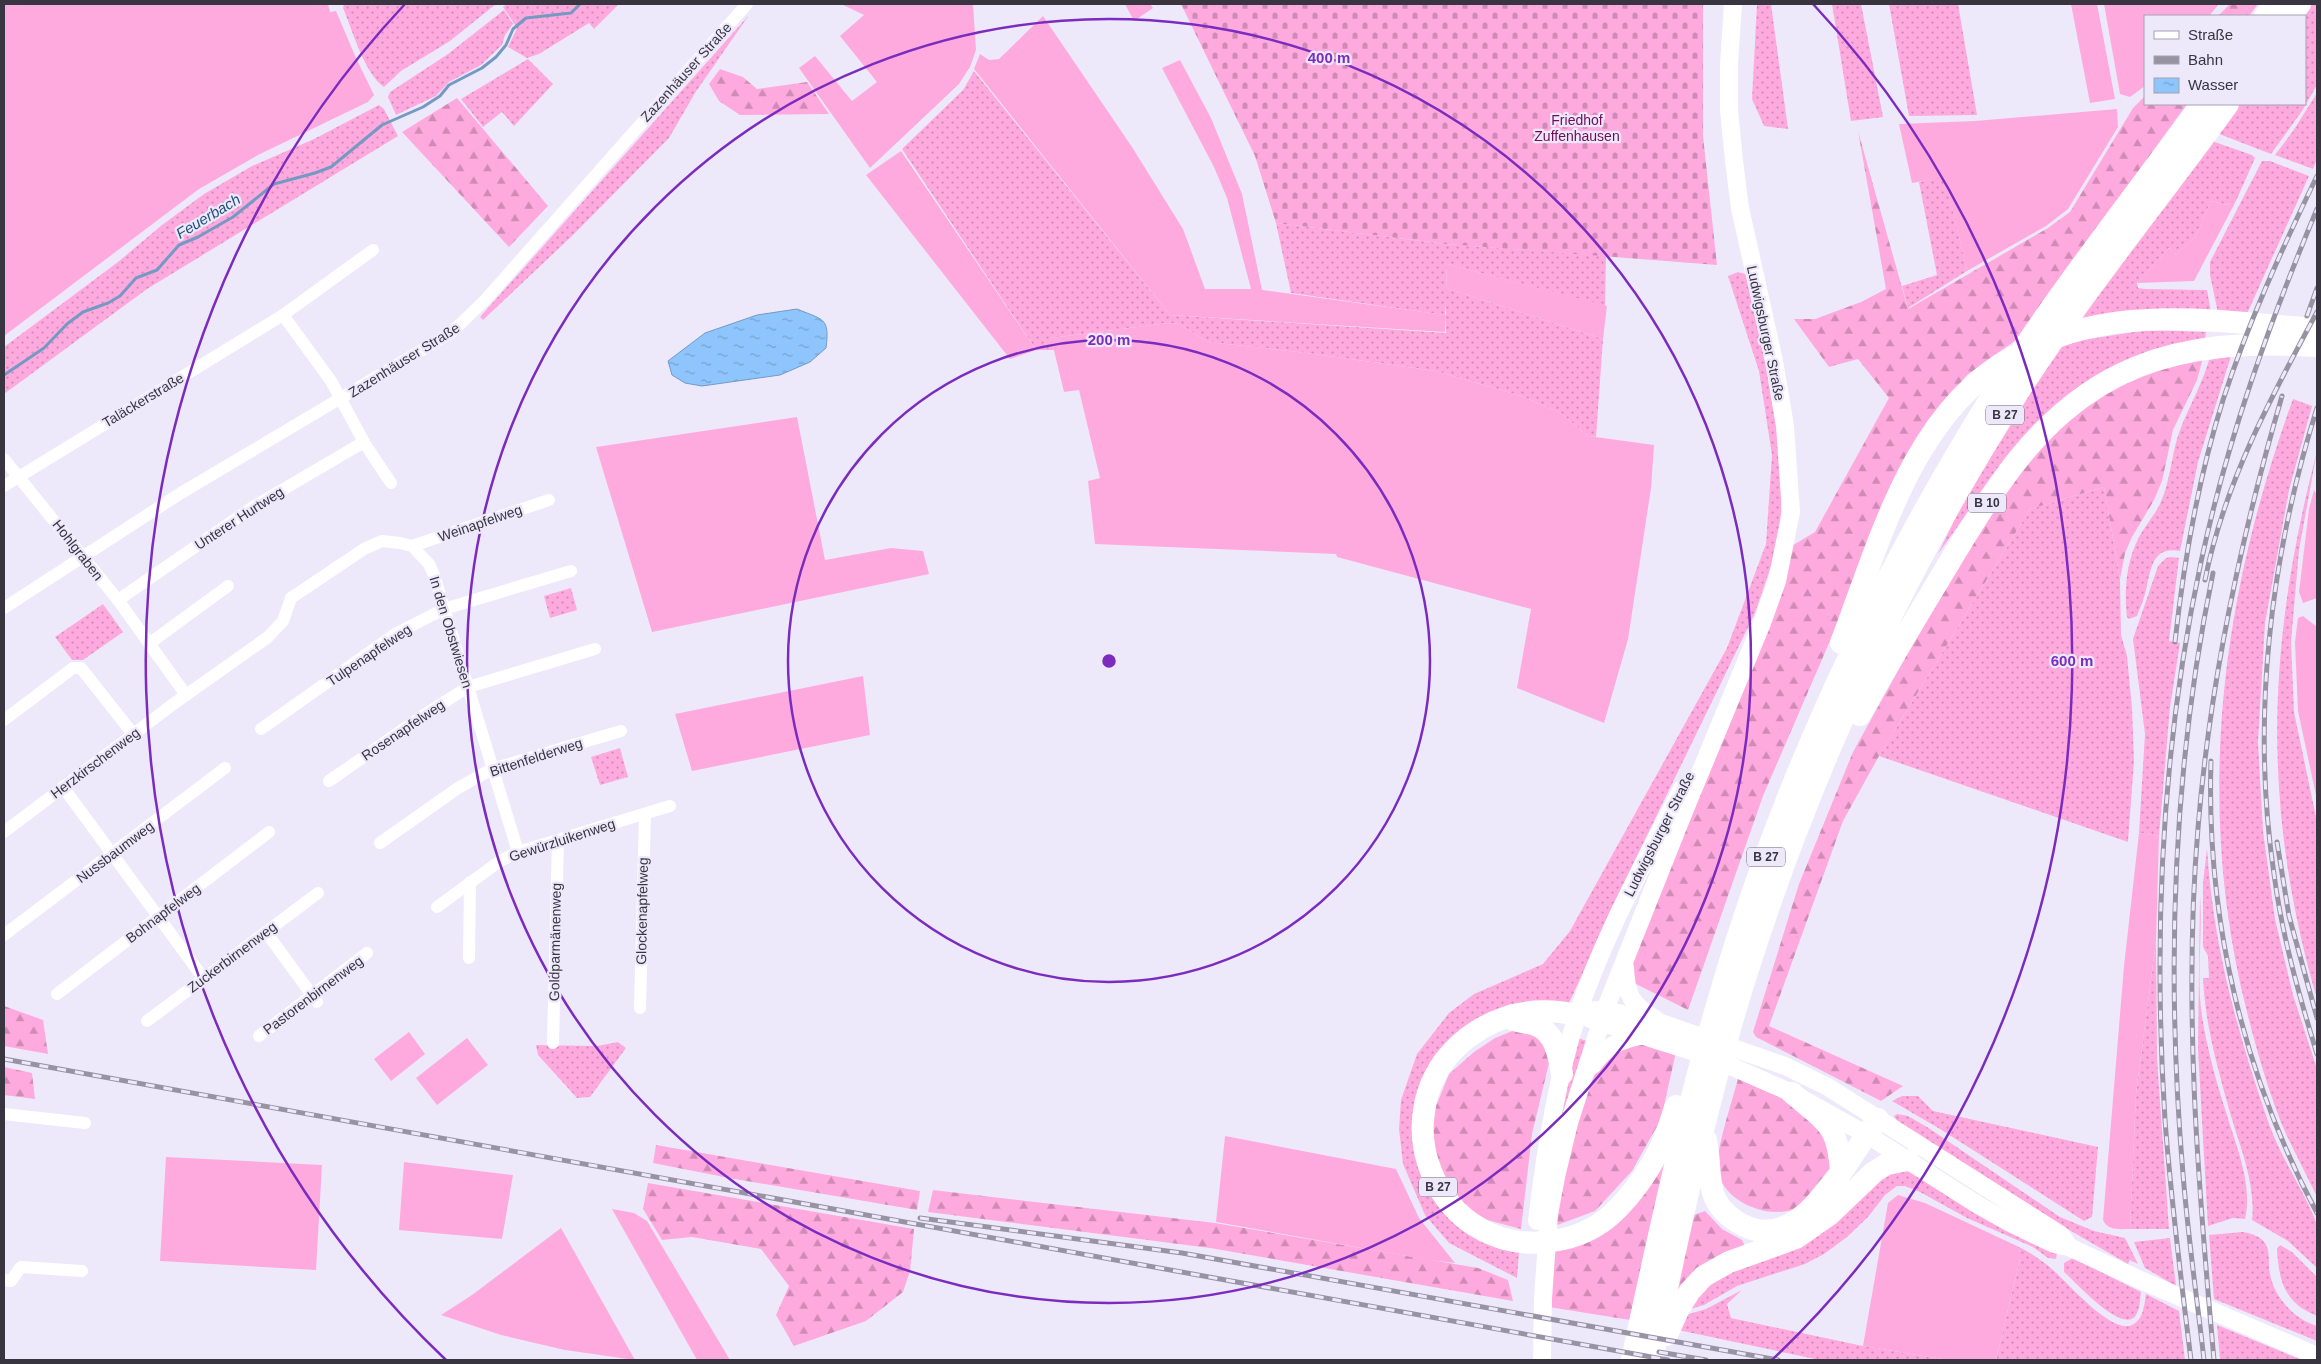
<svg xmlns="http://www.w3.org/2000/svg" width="2321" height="1364" font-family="Helvetica,sans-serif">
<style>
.grass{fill:url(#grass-dots)}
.forest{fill:url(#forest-firs)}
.cemetery{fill:url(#cemetery-stones)}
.garden{fill:#ffaadf}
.water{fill:url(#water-ripples);stroke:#749ac4}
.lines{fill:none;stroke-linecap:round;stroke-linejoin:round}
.stream{stroke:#749ac4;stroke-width:3}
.street{stroke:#fff;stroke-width:12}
.secondary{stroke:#fff;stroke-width:18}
.highway{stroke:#fff;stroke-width:22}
.rail-casing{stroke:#9793a3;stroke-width:5}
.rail{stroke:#ede9fb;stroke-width:3;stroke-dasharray:9;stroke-linecap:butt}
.ring{fill:none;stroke:#7b2cbf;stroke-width:2.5}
.labels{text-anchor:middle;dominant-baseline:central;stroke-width:4.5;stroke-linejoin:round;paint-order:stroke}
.shield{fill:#ede9fb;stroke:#6e6b79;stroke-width:1}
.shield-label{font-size:12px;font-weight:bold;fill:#383541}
.street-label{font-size:14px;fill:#383541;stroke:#ede9fb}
.park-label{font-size:14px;fill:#710b57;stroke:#ede9fb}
.water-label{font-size:15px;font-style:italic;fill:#1f507c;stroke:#ede9fb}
.centre{fill:#7b2cbf;stroke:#ede9fb;stroke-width:2.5}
.ring-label{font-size:15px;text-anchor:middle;font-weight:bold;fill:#7b2cbf;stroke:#ede9fb;stroke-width:4.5;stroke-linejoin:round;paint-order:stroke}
</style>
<defs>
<pattern id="grass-dots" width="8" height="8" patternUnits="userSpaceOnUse" patternTransform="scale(1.25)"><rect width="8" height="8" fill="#ffaadf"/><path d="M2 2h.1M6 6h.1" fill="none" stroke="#cf8bb6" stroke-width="1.8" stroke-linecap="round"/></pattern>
<pattern id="forest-firs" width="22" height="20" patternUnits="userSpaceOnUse" patternTransform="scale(1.25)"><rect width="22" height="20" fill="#ffaadf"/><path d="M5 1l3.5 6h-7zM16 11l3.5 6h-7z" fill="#cf8bb6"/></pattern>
<pattern id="cemetery-stones" width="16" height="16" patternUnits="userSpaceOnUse" patternTransform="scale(1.25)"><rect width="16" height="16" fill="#ffaadf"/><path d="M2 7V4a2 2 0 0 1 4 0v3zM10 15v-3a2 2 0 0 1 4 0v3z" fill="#cf8bb6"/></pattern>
<pattern id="water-ripples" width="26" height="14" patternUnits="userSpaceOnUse" patternTransform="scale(1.25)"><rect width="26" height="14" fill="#8ec5fc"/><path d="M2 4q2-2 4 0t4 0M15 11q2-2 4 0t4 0" fill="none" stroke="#75a1ce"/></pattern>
</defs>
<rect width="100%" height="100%" fill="#ede9fb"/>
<g class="grass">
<path d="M344 4H496L450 41 401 71 384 87C365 75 352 29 343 8Z"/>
<path d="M507 4H619L594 29 589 23 539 54 527 58 508 47 517 28 503 7Z"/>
<path d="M1757 4H1771L1788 129 1764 126 1752 99Z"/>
<path d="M1832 4H1861L1883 117 1851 121Z"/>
<path d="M1889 4H1958L1977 115 1909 116Z"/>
<path d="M2308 4H2317V85L2302 111 2271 154 2214 132 2236 104H2305V16Z"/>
<path d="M504 10 513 24 505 35 502 45 481 65 449 82 436 96 396 115 388 97 390 92 448 54Z"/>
<path d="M749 15 695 93 669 138 573 235 483 320 480 317Z"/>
<path d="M528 59 553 84 514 126 502 112 483 127 461 99Z"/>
<path d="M974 71 1170 315 1446 333V303L1445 315 1291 293 1276 223 1446 244 1606 256 1605 306 1447 264 1446 288 1603 339 1596 437 1588 436 1559 412 1521 396 1436 371 1307 353 1208 342 1179 324 1168 323 1051 338 1054 350H1036L902 149 963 90Z"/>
<path d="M2317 93V159L2313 169 2275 155 2293 131Z"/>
<path d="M379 105 384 109 398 136 147 289 4 394V347L118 262 162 225 204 194 252 166 314 139Z"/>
<path d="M2209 140 2252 155 2255 158 2236 201 2227 205 2211 201 2196 236 2176 255 2169 248 2137 283 2138 288 2145 289 2207 290 2211 312 2074 323Z"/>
<path d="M2262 161H2270L2309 176 2246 316 2218 313 2210 275V262Z"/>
<path d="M1945 176 1967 271 1908 308 1902 286 1937 275 1919 182Z"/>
<path d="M1738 272 1748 275 1775 393 1782 478 1780 540 1755 613 1637 856 1569 1003 1510 1004 1482 1017 1424 1077 1441 1204 1479 1241 1519 1252 1517 1278 1449 1243 1425 1215 1403 1164 1399 1129 1401 1100 1417 1054 1449 1013 1474 994 1543 964 1570 931 1727 648 1766 544 1772 455 1759 371 1728 276Z"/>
<path d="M2146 330 2206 332 2205 340 2000 467 1938 554 1984 459 2051 349 2083 340Z"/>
<path d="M2231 356 2198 462 2180 551C2152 546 2151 569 2146 590 2144 599 2140 608 2137 616L2129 619 2127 617C2124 592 2126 563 2138 539 2144 527 2154 516 2160 504 2171 480 2171 454 2180 430 2189 406 2202 385 2209 360Z"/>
<path d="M2293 399 2312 406 2289 490 2265 623 2258 742 2263 831 2275 919 2293 995 2317 1069V1197C2307 1176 2296 1155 2286 1134 2270 1097 2258 1055 2248 1016 2194 808 2220 599 2293 399Z"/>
<path d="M2317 451 2299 550 2291 642 2294 712 2317 822V999C2261 806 2267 644 2317 451Z"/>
<path d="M2104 487 2120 579 2121 635 2127 656 2132 708 2134 761 2128 842 1879 756 2030 509Z"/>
<path d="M2171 557 2179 558 2169 641 2180 643 2170 707 2159 836 2139 833 2145 734 2133 639 2158 566 2166 558Z"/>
<path d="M571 588 577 610 550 618 544 596Z"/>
<path d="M103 604 123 632 83 660H72L55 637Z"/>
<path d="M620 748 628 777 600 785 591 757Z"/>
<path d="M2207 848C2213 945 2237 1032 2269 1124 2281 1158 2303 1189 2316 1222 2320 1232 2317 1256 2317 1268L2288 1241 2252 1220C2256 1182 2239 1145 2229 1109 2217 1066 2205 1023 2203 978H2209L2208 956 2203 947V883Z"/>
<path d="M2200 895C2203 935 2196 976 2202 1016 2207 1048 2216 1081 2226 1112 2236 1146 2253 1184 2245 1219L2233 1218 2208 1226 2198 1050Z"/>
<path d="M2156 941 2157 1059 2169 1229H2130L2136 1094Z"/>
<path d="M1578 1038 1590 1042 1550 1184 1563 1098Z"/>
<path d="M618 1042 626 1048 590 1097 577 1098 538 1055 536 1045 597 1046Z"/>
<path d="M1902 1096H1918L1933 1111 2098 1147 2092 1217 2084 1221 1940 1129 1892 1101Z"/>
<path d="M1897 1114 1908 1116 1927 1127 2060 1217 2094 1231 2125 1238 2138 1264 2130 1260 2128 1264 2045 1216 1897 1121 1894 1116Z"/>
<path d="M1908 1168 2057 1252 2056 1259 2048 1258 2033 1247 1967 1218 1920 1192 1905 1186H1897L1885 1195 1868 1217 1847 1237 1824 1254 1805 1264 1737 1286 1704 1305 1690 1309 1701 1291 1879 1175Z"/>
<path d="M2242 1232C2251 1233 2264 1237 2267 1247 2270 1255 2268 1266 2270 1274 2274 1297 2295 1320 2317 1326V1341L2214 1299 2209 1235Z"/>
<path d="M2170 1238 2176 1286 2145 1268 2134 1242Z"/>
<path d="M2280 1245 2292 1252 2317 1277V1316C2284 1303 2279 1281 2277 1249Z"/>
<path d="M2017 1246C2030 1252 2041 1260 2052 1269 2067 1282 2112 1335 2132 1325 2144 1319 2144 1305 2146 1294L2179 1311 2185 1360H1996L2020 1259V1252Z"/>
<path d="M2073 1258 2141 1292C2140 1299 2140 1309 2136 1315 2123 1336 2075 1281 2064 1272V1263Z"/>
<path d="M1742 1290 1727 1304 1731 1318 1863 1346 1948 1360H1820L1678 1330 1689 1314 1706 1309Z"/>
<path d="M2217 1325 2302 1360H2220Z"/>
</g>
<g class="forest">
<path d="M2230 4H2258L2249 16H2218Z"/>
<path d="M720 69 743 77 757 89 807 82 829 114 740 115 719 101 709 84Z"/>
<path d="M2145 96V104H2187L2016 340 1967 375 1919 435 1763 796 1688 1010 1632 982 1631 960 1790 547 1815 532 1889 398 1858 359 1829 367 1794 319H1815L1861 302 1886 289 1858 131 1908 309 2048 228 2070 212 2133 108Z"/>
<path d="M457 98 548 206 509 247 402 132Z"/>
<path d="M2203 358 2197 380 2173 430 2162 481 2154 500 2132 537 2125 553 2120 579 2104 487 2030 509 1879 756 1843 821 1769 1026 1903 1086 1881 1101 1756 1037 1753 1032 1799 884 1853 752 1926 620 2006 488 2068 418 2141 373Z"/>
<path d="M4 1006 43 1020 48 1054 4 1046Z"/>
<path d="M1515 1030 1531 1032 1543 1042 1549 1063 1532 1134 1521 1229 1487 1220 1461 1204 1442 1176 1432 1138 1436 1106 1449 1074 1474 1052 1495 1038Z"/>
<path d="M1637 1040 1676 1052 1661 1119 1632 1171 1595 1211 1552 1227 1585 1094 1606 1053Z"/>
<path d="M4 1067 32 1073 35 1099 4 1095Z"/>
<path d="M1739 1075 1761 1084 1825 1125 1830 1168 1797 1209C1777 1214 1764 1213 1745 1204 1733 1198 1722 1187 1718 1173 1713 1156 1734 1096 1739 1075Z"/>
<path d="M656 1145 920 1191 917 1210 729 1178 653 1163Z"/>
<path d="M1667 1155 1630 1320 1549 1307 1552 1251Z"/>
<path d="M648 1183 914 1229 910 1271 903 1292 866 1321 794 1346 776 1315 789 1286 761 1249 692 1237 662 1240 643 1209Z"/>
<path d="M933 1190 1215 1223 1478 1268 1508 1280 1513 1301 1210 1248 928 1212Z"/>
<path d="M1705 1211 1722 1229 1742 1240 1746 1249 1673 1299 1691 1216Z"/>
</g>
<path class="cemetery" d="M1181 4H1703V136L1717 265 1446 244 1276 223 1255 156Z"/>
<g class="garden">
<path d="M4 4H328L330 12 336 11 356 58 374 95 368 102 258 155 199 189 4 336Z"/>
<path d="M841 4H973L976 50 970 67 959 84 870 168 799 68 815 56 852 101 877 82 840 36 864 15Z"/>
<path d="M1125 4H1150L1153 8 1134 21Z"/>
<path d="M2071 4H2097L2115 99 2090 103Z"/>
<path d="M2104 4H2219L2209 16H2145V86L2130 97 2120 94Z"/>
<path d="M1043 16 1132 147 1183 229 1205 289H1251L1227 198 1214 167 1162 68 1180 60 1211 118 1242 194 1262 290 1446 315 1445 332 1170 315 974 69 980 54 989 60 999 59Z"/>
<path d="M2117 109 2118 127 2068 209 2046 226 1967 271 1945 177 1912 183 1899 124 1975 121Z"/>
<path d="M901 151 1036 350 1010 359 866 175Z"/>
<path d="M2211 201 2227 205 2236 201 2194 281 2137 283 2169 248 2176 255 2196 236Z"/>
<path d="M1447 264 1607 306 1603 339 1446 288Z"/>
<path d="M1168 323 1179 324 1208 342 1307 353 1436 371 1521 396 1559 412 1588 436 1654 445 1651 488 1628 639 1604 723 1517 688 1531 609 1337 557 1336 554 1095 544 1088 481 1100 478 1079 390 1064 392 1051 338Z"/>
<path d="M797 417 825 560 891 548 923 551 929 574 652 632 596 447Z"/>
<path d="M2314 490 2317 495V598L2303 603 2299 592 2309 509Z"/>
<path d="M2303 616 2317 627V800L2298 711 2295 642 2298 618Z"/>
<path d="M863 676 870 735 692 771 675 714Z"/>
<path d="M2139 833 2159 836 2156 941 2136 1094 2130 1229C2119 1229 2108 1231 2103 1220L2124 966Z"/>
<path d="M409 1032 425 1054 391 1081 374 1059Z"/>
<path d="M467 1038 488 1065 437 1105 416 1078Z"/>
<path d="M1225 1136 1396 1169 1419 1218 1455 1263 1429 1260 1216 1222Z"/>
<path d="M166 1157 322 1165 316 1270 160 1261Z"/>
<path d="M404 1162 513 1175 502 1239 399 1230Z"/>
<path d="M1898 1195 1925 1203 2017 1246 2020 1252V1259L1996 1360H1948L1863 1346 1888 1203Z"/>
<path d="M612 1209 634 1213 647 1221 730 1360H697Z"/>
<path d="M561 1228 635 1360 565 1350 501 1335 441 1315 472 1295Z"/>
</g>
<path class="water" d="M797 309C823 320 830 317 826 348L810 362 780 375 702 386 685 383 672 375 668 361 705 333 757 315Z"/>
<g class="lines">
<path class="stream" d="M4 375 44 348 67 324 83 312 108 303 120 296 136 278 157 270 179 245 198 237 233 217 274 184 315 173 331 167 382 125 423 107 440 96 449 85 482 68 496 57 506 45 513 29 526 18 571 13 580 4"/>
<g class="street">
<path d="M283 315 331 381 365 444 391 483"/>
<path d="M4 459 118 600 186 695"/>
<path d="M4 486 283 315 373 250"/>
<path d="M412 546 549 500"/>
<path d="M118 600 253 507 364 442"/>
<path d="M4 608 181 493 452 332 486 299 747 4"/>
<path d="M150 643 228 586"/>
<path d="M4 720 73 668H81L133 734"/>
<path d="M261 729 397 633 444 609 571 571"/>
<path d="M329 781 424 715 468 687 595 649"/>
<path d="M63 787 204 979"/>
<path d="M4 832 172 705 268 637 283 621 291 598 364 549 382 541 400 543 412 546 429 564 434 575 518 852"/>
<path d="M380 843 458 788 492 769 621 731"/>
<path d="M437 907 500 861 518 852 670 806"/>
<path d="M266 932 317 1002"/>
<path d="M4 935 225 768"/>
<path d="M469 958 470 882"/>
<path d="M57 994 269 832"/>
<path d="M640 1008 645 814"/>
<path d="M147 1021 318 893"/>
<path d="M259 1036 367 953"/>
<path d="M553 1043 558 840"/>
<path d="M4 1114 85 1123"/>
<path d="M4 1280 11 1281 21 1267 82 1271"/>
</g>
<g class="secondary">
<path d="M1625 967C1626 995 1631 1004 1655 1019"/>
<path d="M1595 1010H1605L1661 1023 1785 1066 1828 1087 2061 1235 2069 1247"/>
<path d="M1590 1019 1710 1057 1792 1093 1874 1139 1978 1205 2010 1223 2054 1244 2069 1247 2138 1279 2317 1356"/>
<path d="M1593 1065C1606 1046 1619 1040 1641 1036"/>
<path d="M1537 1221C1545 1152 1556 1082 1577 1016 1603 937 1644 863 1682 789"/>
<path d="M1542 1360 1543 1298 1549 1214 1556 1177 1569 1123 1605 1010 1683 814 1762 623 1777 581 1791 512 1785 426 1774 361 1740 208 1734 161 1729 110V64L1733 4"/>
</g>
<g class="highway">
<path d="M2265 16 2274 4"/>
<path d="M2291 16 2300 4"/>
<path d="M2051 339C2135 306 2230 323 2317 329"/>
<path d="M1841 643C1879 544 1913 411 2013 357"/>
<path d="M1860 715C1889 662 1921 610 1952 558 1967 534 1982 508 1999 485 2082 365 2177 337 2317 346"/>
<path d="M1577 1015C1537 1006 1500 1013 1467 1038 1375 1110 1437 1260 1553 1241 1574 1238 1595 1229 1611 1215 1634 1194 1654 1164 1666 1135 1670 1125 1672 1115 1676 1106"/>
<path d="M1509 1018C1517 1022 1524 1022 1533 1024 1555 1031 1559 1054 1562 1074"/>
<path d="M1792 1093C1826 1122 1838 1124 1841 1172"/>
<path d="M1706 1140C1710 1157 1708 1176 1713 1193 1718 1208 1729 1218 1743 1225 1801 1257 1850 1154 1878 1119"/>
<path d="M1667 1335 1678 1310 1690 1291 1704 1276 1729 1262 1796 1238 1829 1215 1874 1172 1887 1164 1908 1160"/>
<path d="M1632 1360C1662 1218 1693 1077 1737 939 1793 765 1871 598 1964 442 2034 323 2120 215 2202 104"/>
<path d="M1652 1360C1678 1234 1705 1108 1743 985 1808 777 1900 577 2017 394 2082 293 2158 201 2228 104"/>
</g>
<g class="rail-casing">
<g id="rail">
<path d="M2307 316 2317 288"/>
<path d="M2317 408C2270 558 2251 719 2274 874 2282 936 2299 995 2317 1054"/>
<path d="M2205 580C2224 484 2271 397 2317 312"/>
<path d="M2175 642C2184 560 2198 479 2223 400 2248 323 2282 249 2317 176"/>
<path d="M2211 761C2206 919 2243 1074 2317 1213"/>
<path d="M2277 842 2289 916 2317 1018"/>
<path d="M4 1059 1668 1360"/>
<path d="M920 1218 1182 1253 1778 1360"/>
<path d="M1659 1352 1706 1360"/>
<path d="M2191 1360C2181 1280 2171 1200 2165 1120 2153 934 2162 744 2201 562 2227 440 2269 324 2317 209"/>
<path d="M2204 1360C2197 1298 2188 1237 2183 1174 2166 973 2172 771 2213 573"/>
<path d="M2214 1360C2198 1183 2183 1005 2198 828 2210 681 2241 537 2282 396"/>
</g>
</g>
<use href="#rail" class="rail"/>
</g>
<g class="ring">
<circle cx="1109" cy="661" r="321"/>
<circle cx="1109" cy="661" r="642"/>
<path d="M446 1360A963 963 0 0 1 405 4M1813 4A963 963 0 0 1 1772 1360"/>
</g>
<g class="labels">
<g class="shield">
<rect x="1986" y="405.5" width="38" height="19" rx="4"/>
<rect x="1968" y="493.5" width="38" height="19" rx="4"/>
<rect x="1747" y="847.5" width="38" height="19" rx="4"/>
<rect x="1419" y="1177.5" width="38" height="19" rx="4"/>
</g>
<g class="shield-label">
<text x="2005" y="415">B 27</text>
<text x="1987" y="503">B 10</text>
<text x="1766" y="857">B 27</text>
<text x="1438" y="1187">B 27</text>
</g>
<g class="street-label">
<text transform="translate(686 72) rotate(-48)">Zazenhäuser Straße</text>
<text transform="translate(1766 333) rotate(78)">Ludwigsburger Straße</text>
<text transform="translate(404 360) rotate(-32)">Zazenhäuser Straße</text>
<text transform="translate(143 400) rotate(-31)">Taläckerstraße</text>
<text transform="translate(239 518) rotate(-33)">Unterer Hurtweg</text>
<text transform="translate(480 523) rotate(-19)">Weinapfelweg</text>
<text transform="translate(78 550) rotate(52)">Hohlgraben</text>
<text transform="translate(451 632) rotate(73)">In den Obstwiesen</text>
<text transform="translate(369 655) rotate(-34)">Tulpenapfelweg</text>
<text transform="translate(403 730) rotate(-34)">Rosenapfelweg</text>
<text transform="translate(536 757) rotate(-18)">Bittenfelderweg</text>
<text transform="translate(95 763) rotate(-37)">Herzkirschenweg</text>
<text transform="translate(1659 834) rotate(-63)">Ludwigsburger Straße</text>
<text transform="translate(562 840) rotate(-18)">Gewürzluikenweg</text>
<text transform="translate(115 852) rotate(-37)">Nussbaumweg</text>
<text transform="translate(642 911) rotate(-89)">Glockenapfelweg</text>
<text transform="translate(163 913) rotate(-37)">Bohnapfelweg</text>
<text transform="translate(555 942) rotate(-89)">Goldparmänenweg</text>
<text transform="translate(232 957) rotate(-37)">Zuckerbirnenweg</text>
<text transform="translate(313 995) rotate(-37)">Pastorenbirnenweg</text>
</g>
<g class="park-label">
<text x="1577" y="120">Friedhof<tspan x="1577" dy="16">Zuffenhausen</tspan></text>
</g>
<g class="water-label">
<text transform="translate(208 216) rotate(-31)">Feuerbach</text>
</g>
</g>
<circle cx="1109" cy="661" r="8" class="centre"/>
<g class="ring-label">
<text x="1329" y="63">400 m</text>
<text x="1109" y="345">200 m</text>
<text x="2072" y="666">600 m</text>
</g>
<rect width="2321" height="1364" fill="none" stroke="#383541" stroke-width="10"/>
<rect x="2144" y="15" width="162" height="90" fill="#ede9fb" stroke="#a5a1b1"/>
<rect x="2154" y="31" width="25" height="8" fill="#ffffff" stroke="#a5a1b1"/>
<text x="2188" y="40" font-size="15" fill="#383541">Straße</text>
<rect x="2154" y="56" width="25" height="8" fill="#9793a3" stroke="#a5a1b1"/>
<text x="2188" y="65" font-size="15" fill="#383541">Bahn</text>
<rect x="2154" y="78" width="25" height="15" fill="url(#water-ripples)" stroke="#a5a1b1"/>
<text x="2188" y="90" font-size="15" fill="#383541">Wasser</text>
</svg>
